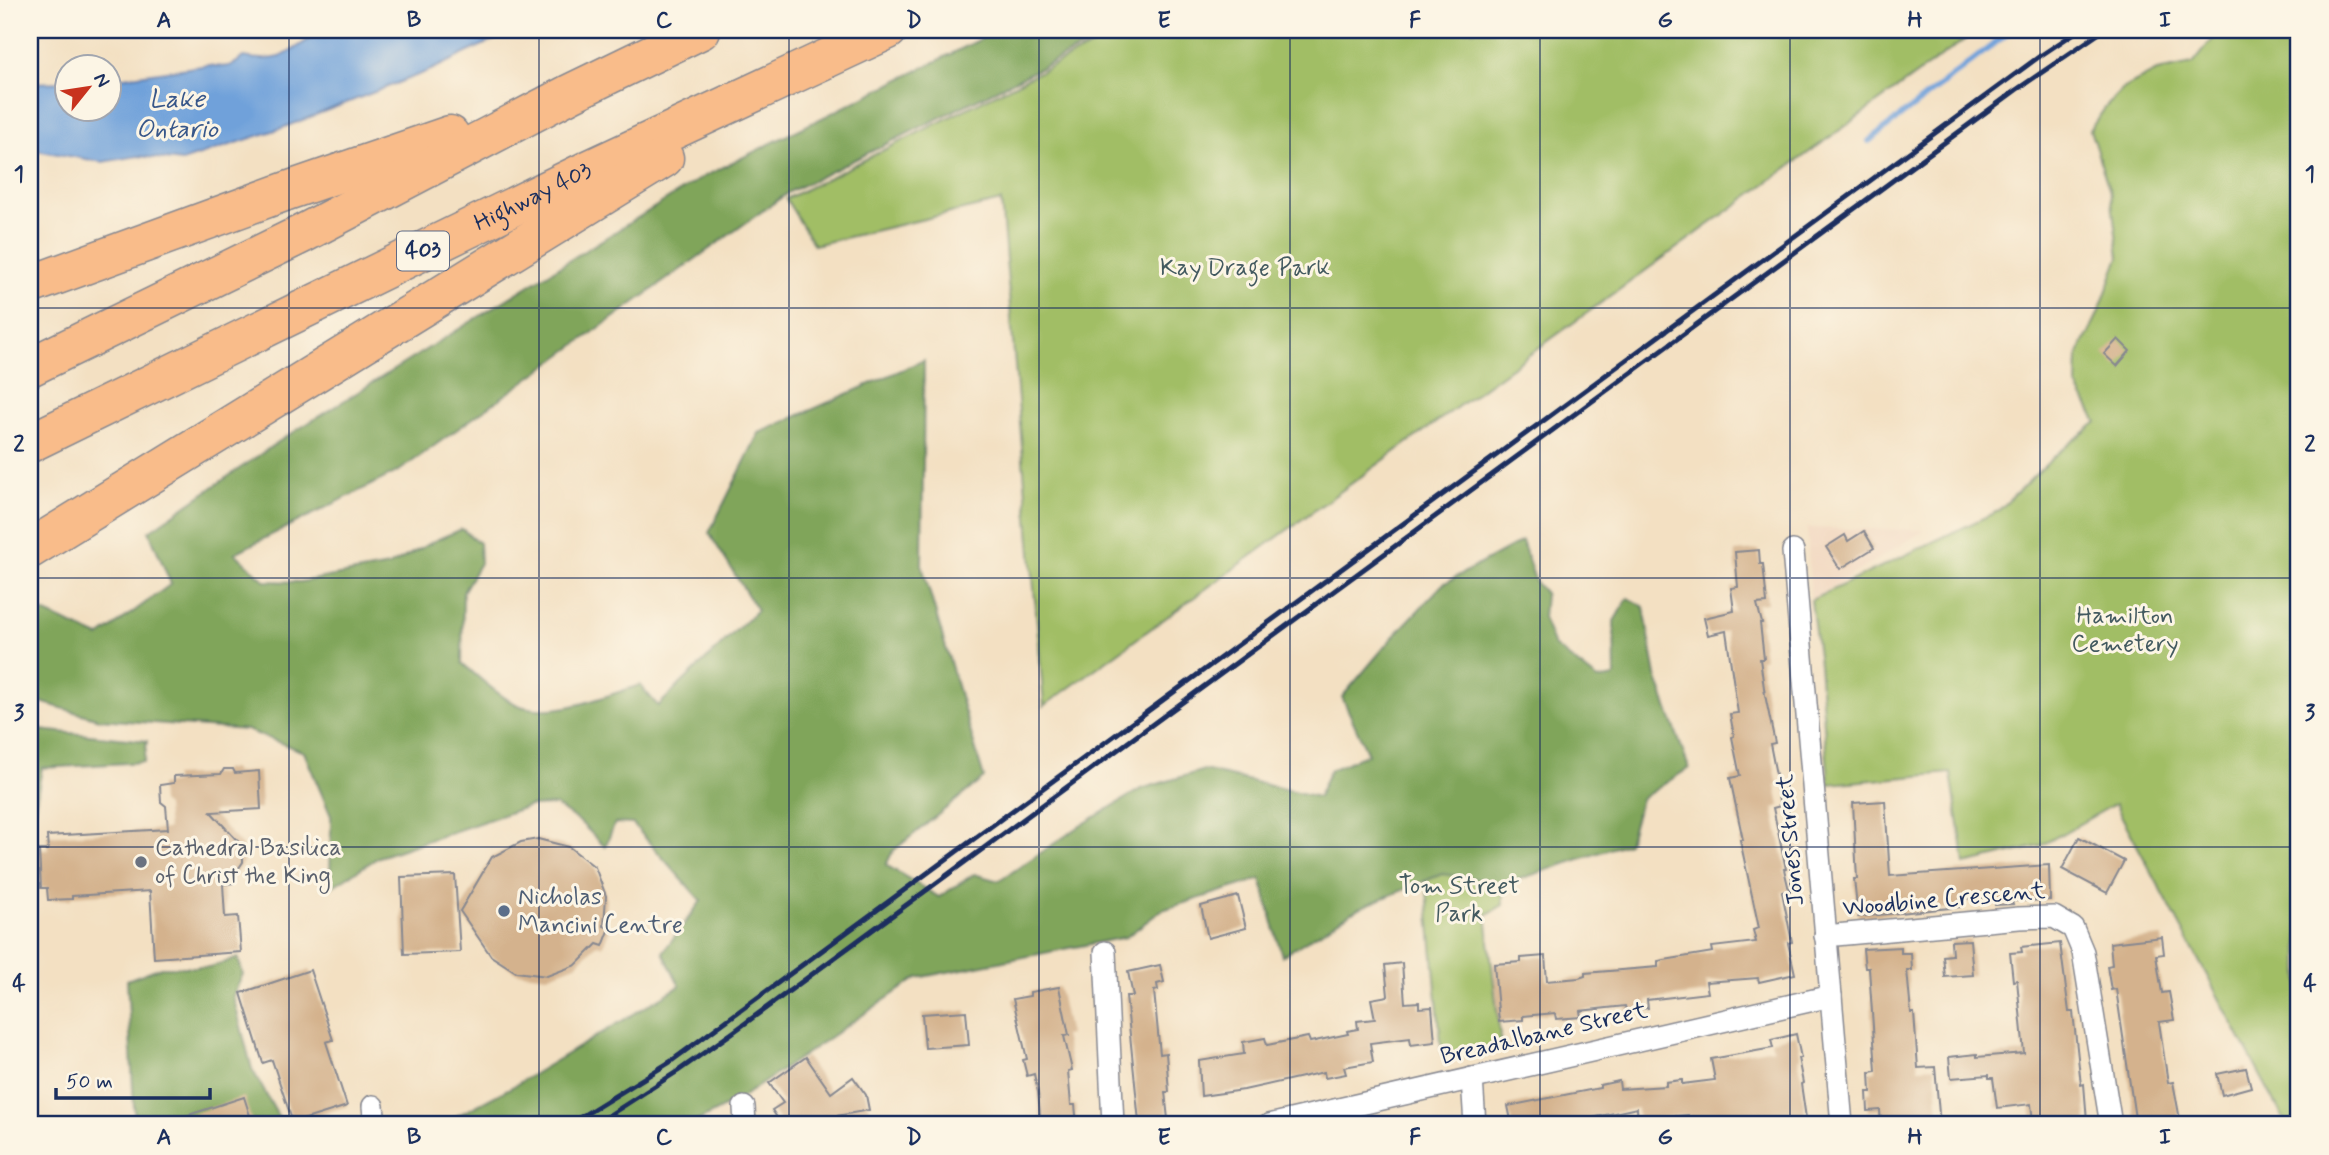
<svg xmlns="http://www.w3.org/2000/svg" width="2329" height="1155" font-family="Mynerve,sans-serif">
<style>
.built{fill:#f1d5bd}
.green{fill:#a1be65;stroke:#5e7662;stroke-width:2}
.forest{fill:#80a55a;stroke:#4e6a5c;stroke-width:2}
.water{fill:#6fa1da;stroke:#45689c;stroke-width:2}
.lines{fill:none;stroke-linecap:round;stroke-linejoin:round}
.stream{stroke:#6fa1da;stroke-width:6}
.building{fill:#d4b28d}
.street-casing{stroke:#878890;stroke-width:24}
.highway-casing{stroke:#878890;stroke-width:41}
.street{stroke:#fff;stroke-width:21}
.highway{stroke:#f9bc8a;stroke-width:38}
.rail{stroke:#1b2f5e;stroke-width:5}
.grid{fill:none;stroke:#1b2f5e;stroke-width:2;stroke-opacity:0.55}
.worship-dot{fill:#6b7280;stroke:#fcf5e5;stroke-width:2.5}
.service-dot{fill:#5c6f8a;stroke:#fcf5e5;stroke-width:2.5}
.labels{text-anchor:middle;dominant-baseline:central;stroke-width:6;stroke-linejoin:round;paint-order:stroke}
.shield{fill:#fcf5e5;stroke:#5e6a86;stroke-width:2}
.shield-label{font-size:23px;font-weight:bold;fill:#1b2f5e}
.street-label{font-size:24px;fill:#1b2f5e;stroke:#fcf5e5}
.park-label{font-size:24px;fill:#435a60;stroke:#fcf5e5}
.worship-label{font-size:24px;fill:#5b616d;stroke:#fcf5e5;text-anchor:start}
.service-label{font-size:24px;fill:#4e5e75;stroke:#fcf5e5;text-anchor:start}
.water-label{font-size:26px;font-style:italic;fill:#385789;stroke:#fcf5e5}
.neatline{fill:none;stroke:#1b2f5e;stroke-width:2.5}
.grid-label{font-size:23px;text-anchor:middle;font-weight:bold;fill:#1b2f5e}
</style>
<rect width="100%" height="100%" fill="#fcf5e5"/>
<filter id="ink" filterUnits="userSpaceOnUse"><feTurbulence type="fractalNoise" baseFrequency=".0143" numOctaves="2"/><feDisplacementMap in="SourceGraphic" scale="14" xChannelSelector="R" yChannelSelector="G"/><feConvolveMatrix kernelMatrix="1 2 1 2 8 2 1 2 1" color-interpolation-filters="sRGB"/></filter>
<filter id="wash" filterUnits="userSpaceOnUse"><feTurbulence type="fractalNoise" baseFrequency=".00686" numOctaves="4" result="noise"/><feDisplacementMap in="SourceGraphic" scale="28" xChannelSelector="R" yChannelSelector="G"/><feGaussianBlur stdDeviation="1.57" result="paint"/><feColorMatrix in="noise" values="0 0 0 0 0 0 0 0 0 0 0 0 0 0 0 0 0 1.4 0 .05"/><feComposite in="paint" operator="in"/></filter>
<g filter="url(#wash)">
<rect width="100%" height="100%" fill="#f3e0c2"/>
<path class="built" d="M1807 528 1925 530 1811 600Z"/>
<g class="green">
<path d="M1123 30H1978L1044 706 1001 201 814 245 786 199Z"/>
<path d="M2220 30H2299V1125H2287L2115 804 2040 846 1965 864 1951 773 1829 784 1819 664 1811 600 1998 511 2058 453 2097 422 2077 386 2078 355 2098 314 2119 257 2111 195 2090 130 2105 108 2124 88 2157 71 2193 64Z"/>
<path d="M1425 869 1501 870 1503 905 1486 915 1501 1045 1442 1054Z"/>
</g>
<g class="forest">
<path d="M999 30H1117L789 192 399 471 235 553 265 581 300 582 389 566 436 540 462 529 479 543 480 563 463 592 462 663C476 675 507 704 524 707 561 716 604 696 640 685L658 706 757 610 709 533 759 433 924 360 922 566 984 778 893 851 886 865 939 897 974 874 999 881 1080 826 1141 789 1204 770 1318 797 1330 770 1368 754 1342 697 1393 637 1443 584 1522 541 1536 583 1545 593 1543 618 1554 646 1598 680 1615 677 1614 621 1628 598 1644 607 1656 676 1689 768 1641 799 1628 843 1508 883 1442 874 1359 908 1282 956 1261 879 1162 910 1126 937 917 978 738 1100 690 1125H440L512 1087 680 986 663 952 701 901 633 824 615 823 605 847 580 822 555 805 529 806 379 857 330 888 331 816 304 752 247 730 99 719 30 699V606L99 637 171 584 149 531 281 440 703 177Z"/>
<path d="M30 729 147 741 144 762 42 768 30 834Z"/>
<path d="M238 958 243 974 233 996 252 1069 283 1125H135L127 980 161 967H210Z"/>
</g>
<path class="water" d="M325 30H514L431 70 282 128 182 161 138 156 102 162 30 149V83L66 82V108H108L109 79 209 65C224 68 232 68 243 57 289 65 289 48 325 30Z"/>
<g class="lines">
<path class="stream" d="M1869 141 2012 30"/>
</g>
<g id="blocks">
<g class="building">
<path d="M2118 339 2130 351 2117 366 2104 354Z"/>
<path d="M1864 531 1874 548 1840 569 1826 547 1845 535 1848 541Z"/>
<path d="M1759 550 1760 564H1763L1767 603 1757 604 1762 623H1760L1764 659H1760L1765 695 1775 743 1770 744 1778 785 1776 786 1780 806 1773 808 1786 869H1784L1789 890 1782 892 1792 942 1788 943 1795 974 1759 982 1758 978 1706 982 1708 993 1647 1000 1648 1008 1626 1010 1625 1006 1580 1011 1581 1017 1556 1019 1555 1013 1523 1016V1020L1499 1022 1494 964 1521 962V958L1545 956 1547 981 1579 978 1585 976V973L1658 967V961L1713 952 1712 947 1756 942 1753 930 1759 928 1740 840H1743L1730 778 1740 776 1732 737 1734 736 1730 714 1738 713 1726 631 1708 635 1704 618 1734 611 1731 588 1738 587 1735 552Z"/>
<path d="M224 769H233L235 773 259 771 261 809 211 812 243 847V862L232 878 233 883 223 884 225 917 238 916 241 952 154 958 150 891 72 896V899L48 900 47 888H41L39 850H48L47 836 168 829 166 806 161 802 160 785 174 783V776L221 774Z"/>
<path d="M1885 801 1890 876 2049 865 2050 900 2012 901 2013 904 1995 905V897L1960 899V907L1858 917 1854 879H1857L1853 803Z"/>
<path d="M2079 837 2124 861 2107 893 2062 869Z"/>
<path d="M538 839 569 847 595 867 606 896 604 926 610 928 603 946 597 944 576 965 547 976 516 972 491 956 460 911 492 857 521 842Z"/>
<path d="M455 875 460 952 404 954 401 877Z"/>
<path d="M1238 896 1246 928 1208 938 1201 906Z"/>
<path d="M2162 937 2164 954 2156 955 2162 993 2169 992 2174 1020 2159 1022 2168 1083 2173 1082 2181 1125H2136L2116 989 2111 990 2107 966 2112 965 2110 943Z"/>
<path d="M1970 940 1973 975 1945 977 1943 956 1952 955 1951 941Z"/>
<path d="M2060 943 2069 1012H2073L2081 1085 2084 1084 2087 1121 2059 1124V1118L2033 1121 2031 1104 1997 1108 1993 1078H1989V1075L1951 1078 1949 1057 1977 1054V1057L2024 1053 2017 980 2013 981 2010 953 2022 952 2021 947Z"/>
<path d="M1901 947V953H1911L1912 970H1907L1911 1013H1914L1918 1068 1935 1067 1940 1125H1881L1880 1110 1868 1111 1867 1092H1871L1870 1072 1876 1071 1869 968H1865L1863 949Z"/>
<path d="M1402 963 1405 1003 1419 1002V1008L1432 1007 1435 1042 1411 1045 1410 1038 1370 1043 1373 1062 1344 1067 1346 1074 1325 1078 1324 1072 1244 1090 1201 1096 1199 1061 1244 1054 1243 1042 1265 1038 1267 1045 1308 1037 1310 1042 1348 1034 1347 1031 1358 1029 1357 1021 1375 1019 1371 999 1388 996 1385 965Z"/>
<path d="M1160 965 1164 982 1157 984 1158 990 1154 991 1160 1054 1166 1053 1169 1092H1165L1168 1119 1139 1122 1126 996H1133L1128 972Z"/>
<path d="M310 970 333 1040 326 1042 347 1106 293 1123 272 1060 263 1063 241 993Z"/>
<path d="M1059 987 1069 1035 1064 1036 1072 1070 1068 1071 1071 1105H1075L1077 1125H1041L1038 1092 1034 1074 1027 1076 1023 1060 1027 1059 1013 999 1030 996V992Z"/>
<path d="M966 1011 969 1045 925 1048 922 1014Z"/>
<path d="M1796 1034 1801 1058H1798L1803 1083 1801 1084 1807 1125H1709V1122L1689 1125 1688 1115 1655 1118V1125H1638L1637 1108 1587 1119 1588 1125H1512L1508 1106 1600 1088V1085L1619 1081 1620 1089 1666 1086V1082L1682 1080V1084L1715 1080 1711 1059 1773 1048 1771 1040Z"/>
<path d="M806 1057 831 1093 853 1077 866 1095 869 1110 831 1117 832 1125H782L772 1110 783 1103 769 1083Z"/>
<path d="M2246 1068 2251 1087 2222 1095 2217 1074Z"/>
<path d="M244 1097 253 1125H168L167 1122Z"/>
</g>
</g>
</g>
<g filter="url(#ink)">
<use href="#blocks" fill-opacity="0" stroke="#878890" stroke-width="2"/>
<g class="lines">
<g class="street-casing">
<g id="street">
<path d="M1793 551 1842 1125"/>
<path d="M1825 936 2019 918 2054 917 2073 928 2083 952 2111 1125"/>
<path d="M1105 952 1113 1125"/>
<path d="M1472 1078 1475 1125"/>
<path d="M373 1106 375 1125"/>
<path d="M744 1107 745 1125"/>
<path d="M1269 1125 1831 996"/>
</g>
</g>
<g class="highway-casing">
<g id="highway">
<path d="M30 285 287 191 450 135"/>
<path d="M30 367 302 234 571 93 701 30"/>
<path id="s1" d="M30 443 590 169 888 30"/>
<path d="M30 549 664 158"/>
</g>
</g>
<use href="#street" class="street"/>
<use href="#highway" class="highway"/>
<g class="rail">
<path d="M568 1125 670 1062 2040 56 2079 30"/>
<path d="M594 1125 678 1071 732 1033 2016 90 2104 30"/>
</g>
</g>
</g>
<path class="grid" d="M289 30V1125M539 30V1125M789 30V1125M1039 30V1125M1290 30V1125M1540 30V1125M1790 30V1125M2040 30V1125M30 308H2299M30 578H2299M30 847H2299"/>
<circle class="worship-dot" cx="141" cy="862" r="7"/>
<circle class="service-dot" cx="504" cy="911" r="7"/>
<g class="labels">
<rect class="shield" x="397" y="231.5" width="52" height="39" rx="5"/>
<g class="shield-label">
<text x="423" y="251">403</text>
</g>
<g class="street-label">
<text stroke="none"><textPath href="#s1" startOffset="560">Highway 403</textPath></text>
<text transform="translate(1791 840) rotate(-95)">Jones Street</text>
<text transform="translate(1944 900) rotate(-5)">Woodbine Crescent</text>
<text transform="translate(1544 1034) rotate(-13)">Breadalbane Street</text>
</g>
<g class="park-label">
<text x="1245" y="268">Kay Drage Park</text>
<text x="2125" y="616">Hamilton<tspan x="2125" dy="28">Cemetery</tspan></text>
<text x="1459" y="886">Tom Street<tspan x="1459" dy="28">Park</tspan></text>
</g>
<g class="worship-label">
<text x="155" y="848">Cathedral Basilica<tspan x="155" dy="28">of Christ the King</tspan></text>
</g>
<g class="service-label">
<text x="518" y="897">Nicholas<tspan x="518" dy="28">Mancini Centre</tspan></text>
</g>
<g class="water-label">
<text x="177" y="100">Lake<tspan x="177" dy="30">Ontario</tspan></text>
</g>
</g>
<rect width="2329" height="1155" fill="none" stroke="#fcf5e5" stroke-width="77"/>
<g transform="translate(88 88) rotate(60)"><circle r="33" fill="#fcf5e5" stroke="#a2a6af" stroke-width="2"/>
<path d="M0-5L12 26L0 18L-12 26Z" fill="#c8321e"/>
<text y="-10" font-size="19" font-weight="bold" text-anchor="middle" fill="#1b2f5e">N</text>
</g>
<path d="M56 1088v10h154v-10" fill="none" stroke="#1b2f5e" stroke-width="3.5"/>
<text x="66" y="1088" font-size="21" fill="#1b2f5e" stroke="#fcf5e5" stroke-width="5" paint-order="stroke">50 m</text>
<rect x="38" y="38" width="2252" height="1078" class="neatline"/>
<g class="grid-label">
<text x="164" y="27">A</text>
<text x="414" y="27">B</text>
<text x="664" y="27">C</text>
<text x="914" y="27">D</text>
<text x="1164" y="27">E</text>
<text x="1415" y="27">F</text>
<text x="1665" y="27">G</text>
<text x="1915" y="27">H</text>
<text x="2165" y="27">I</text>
<text x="19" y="181">1</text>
<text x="2310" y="181">1</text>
<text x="19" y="451">2</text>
<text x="2310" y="451">2</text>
<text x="19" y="720">3</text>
<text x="2310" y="720">3</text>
<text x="19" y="990">4</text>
<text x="2310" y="990">4</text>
<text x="164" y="1144">A</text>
<text x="414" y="1144">B</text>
<text x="664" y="1144">C</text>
<text x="914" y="1144">D</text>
<text x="1164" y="1144">E</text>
<text x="1415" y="1144">F</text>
<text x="1665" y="1144">G</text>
<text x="1915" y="1144">H</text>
<text x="2165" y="1144">I</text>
</g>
</svg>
